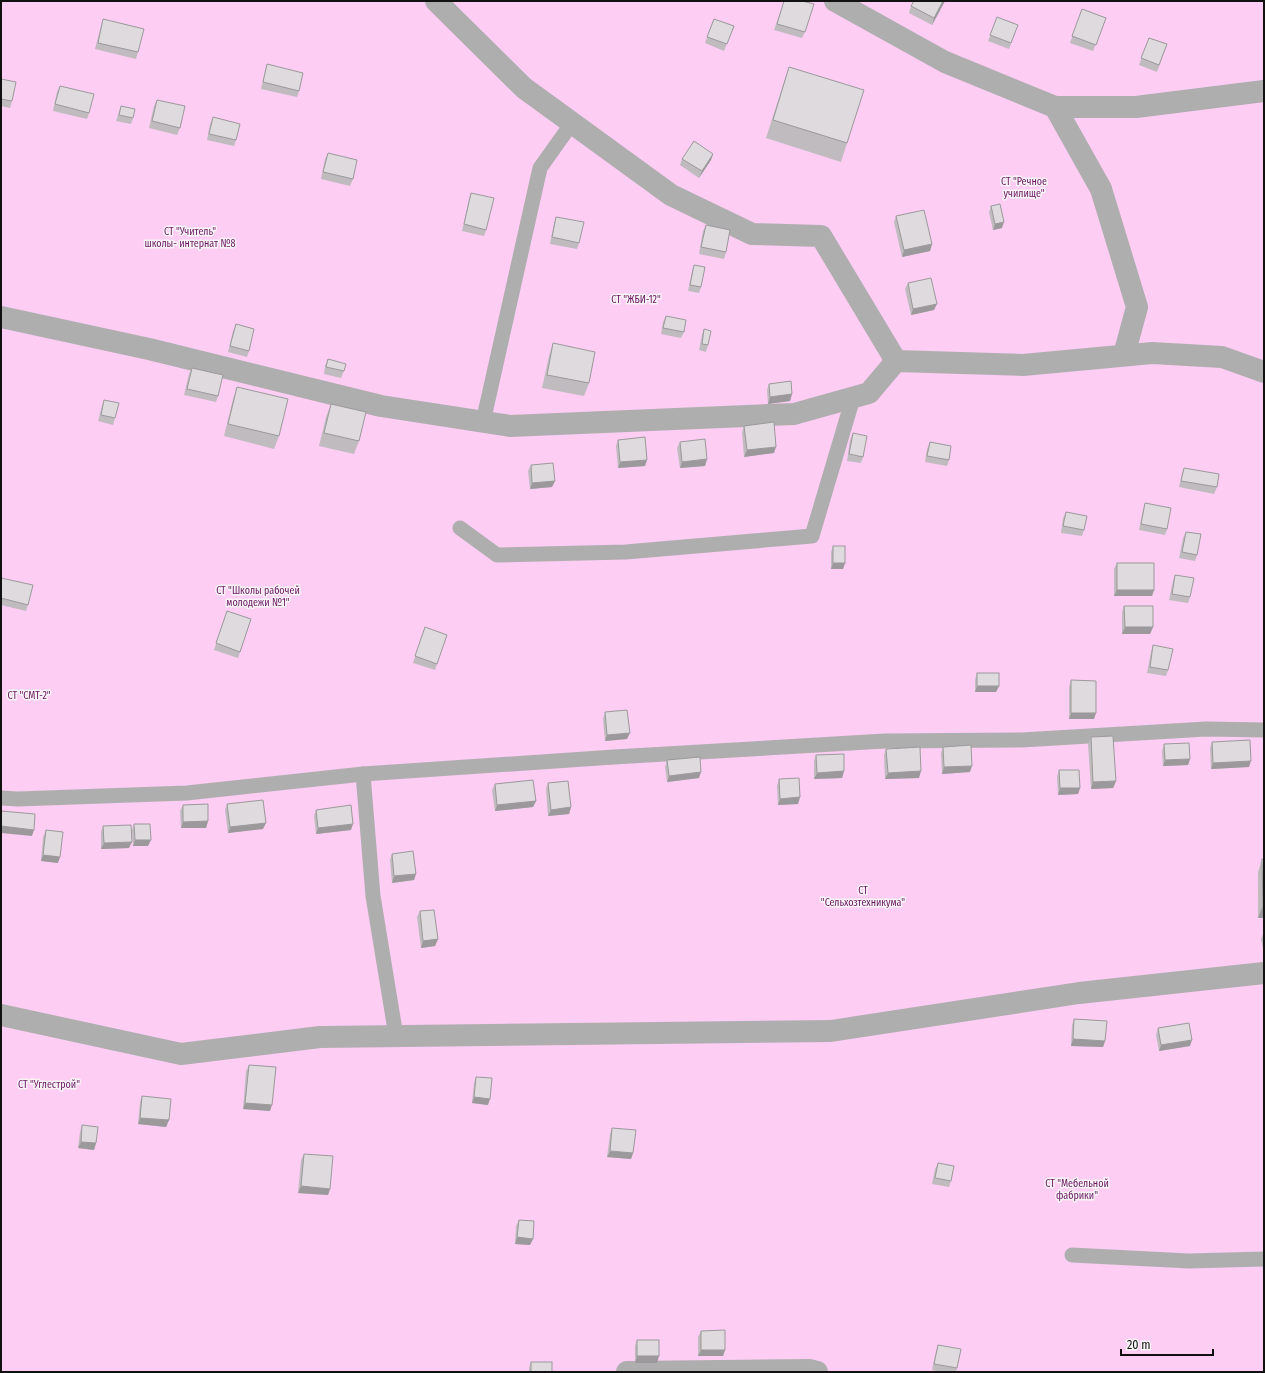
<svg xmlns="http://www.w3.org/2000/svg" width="1265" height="1373" font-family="'Fira Sans Condensed',sans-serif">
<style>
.green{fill:#fdcdf4}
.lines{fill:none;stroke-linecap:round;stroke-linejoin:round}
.lane{stroke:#afaeaf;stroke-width:15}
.street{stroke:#afaeaf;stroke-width:22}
.wall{fill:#bfbbbe}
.shaded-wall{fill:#9b999b}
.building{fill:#dedadd;stroke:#9b999b}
.labels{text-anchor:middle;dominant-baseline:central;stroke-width:3;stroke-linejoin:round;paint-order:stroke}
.park-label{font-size:10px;fill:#6b1662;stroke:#f7f4f6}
</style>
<rect width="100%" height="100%" fill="#f7f4f6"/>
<rect class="green" x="1" y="1" width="1263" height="1371"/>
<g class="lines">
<g class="lane">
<path d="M483 422 540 168 572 123"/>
<path d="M460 528 497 555 626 552 812 536 853 398"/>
<path d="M363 774 373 896 396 1036"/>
<path d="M1 798 18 799 187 793 363 774 614 757 885 741 1022 740 1206 729 1264 730"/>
<path d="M1072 1255 1189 1261 1264 1259"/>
</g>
<g class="street">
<path d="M436 1 524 88 671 195 752 234 821 236 896 361 1023 365 1152 353 1222 357 1264 372"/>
<path d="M835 1 945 62 1055 107 1101 189 1137 307 1124 355"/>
<path d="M1055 107H1136L1264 91"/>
<path d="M1 317 149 349 381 406 510 426 794 414 869 393 896 361"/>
<path d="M1 1015 181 1054 320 1037 831 1031 1079 993 1264 973"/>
<path d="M627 1372 809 1370 817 1372"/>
</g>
</g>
<g class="wall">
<path d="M784 1 805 32 802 38 774 30Z"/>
<path d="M945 1 932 25 909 13 911 6Z"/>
<path d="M1082 9 1106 18 1093 51 1070 43Z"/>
<path d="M997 17 1018 25 1009 49 988 41Z"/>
<path d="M103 19 138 52 136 59 95 49 101 26Z"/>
<path d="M714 19 734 26 724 51 705 43Z"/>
<path d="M1149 38 1167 44 1157 72 1139 65Z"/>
<path d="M267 64 299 91 297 97 261 89 265 71Z"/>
<path d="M789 67 847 143 841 162 766 138 783 85Z"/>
<path d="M1 79 12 101 10 108 1 106Z"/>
<path d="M60 86 89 113 87 119 53 111 57 92Z"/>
<path d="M157 100 180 128 177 135 149 128 154 106Z"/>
<path d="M121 106 133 118 131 124 116 121Z"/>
<path d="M213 117 236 140 234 146 207 140 210 124Z"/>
<path d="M328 153 353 179 350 186 321 179 325 159Z"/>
<path d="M713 154 711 160 699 178 680 165 682 159Z"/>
<path d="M471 193 486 230 484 236 462 231 469 199Z"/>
<path d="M991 206 1002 228 993 230 989 212Z"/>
<path d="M896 216 932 244 930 251 902 257 894 222Z"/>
<path d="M556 217 579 243 577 249 550 244 554 223Z"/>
<path d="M706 225 726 252 724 259 699 254 703 231Z"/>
<path d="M694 265 701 287 699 293 688 291 692 271Z"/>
<path d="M908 283 934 310 911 315 905 289Z"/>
<path d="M666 316 684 332 681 338 661 334 663 322Z"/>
<path d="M236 324 249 351 247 357 228 352 233 331Z"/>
<path d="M704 329 708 345 706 352 699 350 702 335Z"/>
<path d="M553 343 589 383 584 396 542 388 549 356Z"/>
<path d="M328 359 344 371 341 378 324 374 325 366Z"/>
<path d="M192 368 218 396 216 402 184 395 189 374Z"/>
<path d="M769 384 792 394 790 401 768 404 767 390Z"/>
<path d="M237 387 279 436 274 449 224 436 233 399Z"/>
<path d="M104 400 115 418 113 425 98 421 102 406Z"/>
<path d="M331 404 359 441 354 454 319 446 326 417Z"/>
<path d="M744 426 774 453 744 457 742 432Z"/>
<path d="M853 433 863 457 861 463 847 461 850 440Z"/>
<path d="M618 440 647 460 645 466 618 468 616 446Z"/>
<path d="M680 442 707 459 705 466 680 468 677 448Z"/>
<path d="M930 442 949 460 947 466 925 462 927 449Z"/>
<path d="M531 465 555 481 552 487 530 489 528 471Z"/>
<path d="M1184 468 1217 487 1214 494 1179 487 1182 474Z"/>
<path d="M1145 503 1167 529 1165 535 1139 530 1143 510Z"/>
<path d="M1066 512 1084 530 1082 536 1061 533 1063 518Z"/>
<path d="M1186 532 1197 555 1195 561 1179 558 1183 538Z"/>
<path d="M833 546 845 563 843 569H831V552Z"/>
<path d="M1117 563 1154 590 1152 596H1114V569Z"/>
<path d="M1175 575 1190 597 1188 603 1169 600 1173 581Z"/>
<path d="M1 578 28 605 26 611 1 605Z"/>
<path d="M1124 606 1153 627 1150 634H1122V612Z"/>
<path d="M227 611 251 619 238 658 214 650Z"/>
<path d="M425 627 437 664 435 670 413 663Z"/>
<path d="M1153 645 1168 670 1166 676 1147 673 1151 652Z"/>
<path d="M977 673 999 686 996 692H975V680Z"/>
<path d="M1071 680 1094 719H1069V687Z"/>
<path d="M605 712 627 739 605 741 603 719Z"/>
<path d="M1091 737 1116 781 1113 788 1091 789 1088 744Z"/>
<path d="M1212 742 1249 767 1211 769 1210 748Z"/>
<path d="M1164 744 1190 759 1188 765 1163 766 1162 751Z"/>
<path d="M943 747 970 772 942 774 941 753Z"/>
<path d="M886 749 919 778 885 779 884 755Z"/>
<path d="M816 755 844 771 842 778 814 779V761Z"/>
<path d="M667 760 699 778 667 782 665 767Z"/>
<path d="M1059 770 1080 788 1078 794 1058 795 1057 777Z"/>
<path d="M779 779 800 797 798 804 778 805 777 786Z"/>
<path d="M548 783 571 807 569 814 548 816 546 789Z"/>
<path d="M495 784 536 801 533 807 495 811 492 790Z"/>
<path d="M227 804 263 829 228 833 225 810Z"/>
<path d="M183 805 208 821 206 828H181L180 811Z"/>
<path d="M316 810 351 830 316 834 314 816Z"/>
<path d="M134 824 148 846H133L132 830Z"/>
<path d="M103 826 129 848 101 849V832Z"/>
<path d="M46 830 58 863 41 861 43 837Z"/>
<path d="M392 854 416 874 414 880 392 883 390 860Z"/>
<path d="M1262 859H1264V918H1258V872Z"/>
<path d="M420 911 438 939 435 946 421 948 417 917Z"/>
<path d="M1264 931V953L1261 939Z"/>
<path d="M1074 1019 1105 1041 1103 1047 1071 1046 1072 1025Z"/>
<path d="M1158 1028 1190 1046 1159 1051 1156 1035Z"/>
<path d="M249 1065 270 1111 243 1109 246 1071Z"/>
<path d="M476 1077 488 1105 472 1103 474 1083Z"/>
<path d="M142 1096 169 1120 166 1127 138 1124 140 1102Z"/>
<path d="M82 1125 96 1143 94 1150 78 1148 80 1132Z"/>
<path d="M612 1128 633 1153 631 1159 607 1157 610 1134Z"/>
<path d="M304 1154 330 1189 328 1195 298 1193 301 1160Z"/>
<path d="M938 1163 951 1181 949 1187 932 1184 935 1169Z"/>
<path d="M519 1220 533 1239 530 1245 515 1244 516 1226Z"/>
<path d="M701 1331 725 1350 723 1356H698V1337Z"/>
<path d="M637 1340 657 1363H635V1346Z"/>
<path d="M938 1345 957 1368 956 1372H942L932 1370 936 1351Z"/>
<path d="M531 1362 552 1372H529V1368Z"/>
</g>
<g class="shaded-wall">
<path d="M943 1H945L932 25 934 18Z"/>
<path d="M713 154 711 160 699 178 702 171Z"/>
<path d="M1004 222 1002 228 993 230 995 224Z"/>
<path d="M932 244 930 251 902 257 904 250Z"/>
<path d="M937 304 934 310 911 315 913 309Z"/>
<path d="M792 394 790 401 768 404 770 397Z"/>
<path d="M776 447 774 453 744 457 747 450Z"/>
<path d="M707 459 705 466 680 468 682 462Z"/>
<path d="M647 460 645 466 618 468 620 462Z"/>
<path d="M555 481 552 487 530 489 532 483Z"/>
<path d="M833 563H845L843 569H831Z"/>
<path d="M1117 590H1154L1152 596H1114Z"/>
<path d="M1125 627H1153L1150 634H1122Z"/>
<path d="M977 686H999L996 692H975Z"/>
<path d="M1071 713H1096L1094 719H1069Z"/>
<path d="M630 733 627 739 605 741 607 735Z"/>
<path d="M1190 759 1188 765 1163 766 1165 760Z"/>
<path d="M1251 761 1249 767 1211 769 1213 763Z"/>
<path d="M972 766 970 772 942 774 944 767Z"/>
<path d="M844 771 842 778 814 779 817 773Z"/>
<path d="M921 771 919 778 885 779 888 773Z"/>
<path d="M701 772 699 778 667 782 669 776Z"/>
<path d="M1116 781 1113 788 1091 789 1093 782Z"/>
<path d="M1060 788H1080L1078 794 1058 795Z"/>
<path d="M800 797 798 804 778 805 780 799Z"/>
<path d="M536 801 533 807 495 811 497 805Z"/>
<path d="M571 807 569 814 548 816 551 810Z"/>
<path d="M208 821 206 828H181L183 822Z"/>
<path d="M266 823 263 829 228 833 230 827Z"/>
<path d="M353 824 351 830 316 834 318 828Z"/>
<path d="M1 826 34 830 32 836 1 833Z"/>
<path d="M135 840H151L148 846H133Z"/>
<path d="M132 842 129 848 101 849 104 843Z"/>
<path d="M43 855 60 857 58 863 41 861Z"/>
<path d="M416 874 414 880 392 883 394 876Z"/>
<path d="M1263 905H1264V918H1258Z"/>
<path d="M438 939 435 946 421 948 423 941Z"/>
<path d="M1073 1039 1105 1041 1103 1047 1071 1046Z"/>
<path d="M1192 1040 1190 1046 1159 1051 1161 1045Z"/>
<path d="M474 1097 490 1099 488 1105 472 1103Z"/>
<path d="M245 1103 272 1105 270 1111 243 1109Z"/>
<path d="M140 1118 169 1120 166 1127 138 1124Z"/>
<path d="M81 1142 96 1143 94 1150 78 1148Z"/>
<path d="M610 1151 633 1153 631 1159 607 1157Z"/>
<path d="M301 1186 330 1189 328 1195 298 1193Z"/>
<path d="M517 1237 533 1239 530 1245 515 1244Z"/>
<path d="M701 1350H725L723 1356H698Z"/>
<path d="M637 1356H659L657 1363H635Z"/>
</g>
<g class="building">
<path d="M784 1H802L814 4 805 32 777 24Z"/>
<path d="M914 1H943L934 18 911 6Z"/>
<path d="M1082 9 1106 18 1096 45 1072 36Z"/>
<path d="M997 17 1018 25 1011 43 990 35Z"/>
<path d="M103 19 144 29 138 52 98 43Z"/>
<path d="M714 19 734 26 727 44 707 37Z"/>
<path d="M1149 38 1167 44 1159 65 1141 58Z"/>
<path d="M267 64 303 73 299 91 263 82Z"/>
<path d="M789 67 864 90 847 143 773 120Z"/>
<path d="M1 79 16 82 12 101 1 99Z"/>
<path d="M60 86 94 94 89 113 55 104Z"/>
<path d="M157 100 185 106 180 128 152 121Z"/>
<path d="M121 106 135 109 133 118 119 115Z"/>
<path d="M213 117 240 124 236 140 209 134Z"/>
<path d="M694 141 713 154 702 171 682 159Z"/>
<path d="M328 153 357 160 353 179 323 172Z"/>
<path d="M471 193 494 198 486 230 464 224Z"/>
<path d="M1000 204 1004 222 995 224 991 206Z"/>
<path d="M924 210 932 244 904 250 896 216Z"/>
<path d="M556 217 584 222 579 243 552 237Z"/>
<path d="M706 225 730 230 726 252 701 247Z"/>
<path d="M694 265 705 267 701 287 690 285Z"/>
<path d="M931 278 937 304 913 309 908 283Z"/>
<path d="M666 316 686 320 684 332 663 328Z"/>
<path d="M236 324 254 329 249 351 230 346Z"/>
<path d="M704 329 711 331 708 345 702 344Z"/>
<path d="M553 343 595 352 589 383 547 375Z"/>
<path d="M328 359 346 364 344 371 326 367Z"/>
<path d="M192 368 223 375 218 396 187 389Z"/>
<path d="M791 381 792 394 770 397 769 384Z"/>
<path d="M237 387 288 399 279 436 228 424Z"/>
<path d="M104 400 119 403 115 418 101 415Z"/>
<path d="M331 404 366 412 359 441 324 433Z"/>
<path d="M774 422 776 447 747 450 744 426Z"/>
<path d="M853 433 867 436 863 457 849 454Z"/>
<path d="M645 437 647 460 620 462 618 440Z"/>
<path d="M705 439 707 459 682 462 680 442Z"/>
<path d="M930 442 951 446 949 460 927 456Z"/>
<path d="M553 463 555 481 532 483 531 465Z"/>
<path d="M1184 468 1219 474 1217 487 1181 481Z"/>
<path d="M1145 503 1171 508 1167 529 1141 524Z"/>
<path d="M1066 512 1087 516 1084 530 1063 526Z"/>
<path d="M1186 532 1201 534 1197 555 1182 552Z"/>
<rect x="833" y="546" width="12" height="17"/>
<rect x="1117" y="563" width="37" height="27"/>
<path d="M1175 575 1194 578 1190 597 1172 594Z"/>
<path d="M1 578 33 585 28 605 1 598Z"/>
<path d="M1124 606H1153V627H1125Z"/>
<path d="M227 611 251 619 240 652 216 643Z"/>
<path d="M425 627 447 635 437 664 415 656Z"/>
<path d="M1153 645 1173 649 1168 670 1150 667Z"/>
<rect x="977" y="673" width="22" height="13"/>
<path d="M1071 680 1096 681V713H1071Z"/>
<path d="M627 710 630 733 607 735 605 712Z"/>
<path d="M1113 736 1116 781 1093 782 1091 737Z"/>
<path d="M1250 740 1251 761 1213 763 1212 742Z"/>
<path d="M1189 743 1190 759 1165 760 1164 744Z"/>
<path d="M971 745 972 766 944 767 943 747Z"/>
<path d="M920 747 921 771 888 773 886 749Z"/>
<path d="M844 754V771L817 773 816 755Z"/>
<path d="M700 757 701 772 669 776 667 760Z"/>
<path d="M1059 770H1079L1080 788H1060Z"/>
<path d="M799 778 800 797 780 799 779 779Z"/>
<path d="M533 780 536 801 497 805 495 784Z"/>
<path d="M568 781 571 807 551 810 548 783Z"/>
<path d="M263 800 266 823 230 827 227 804Z"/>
<path d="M208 804V821L183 822V805Z"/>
<path d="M351 805 353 824 318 828 316 810Z"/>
<path d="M1 811 35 814 34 830 1 826Z"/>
<path d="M134 824H150L151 840H135Z"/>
<path d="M131 825 132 842 104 843 103 826Z"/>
<path d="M46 830 63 832 60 857 43 855Z"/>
<path d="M413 851 416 874 394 876 392 854Z"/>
<path d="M1262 859H1264V905H1263Z"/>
<path d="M434 910 438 939 423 941 420 911Z"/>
<path d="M1074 1019 1107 1021 1105 1041 1073 1039Z"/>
<path d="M1189 1023 1192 1040 1161 1045 1158 1028Z"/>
<path d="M249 1065 276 1067 272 1105 245 1103Z"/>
<path d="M476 1077 492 1078 490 1099 474 1097Z"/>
<path d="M142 1096 171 1099 169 1120 140 1118Z"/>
<path d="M82 1125 98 1127 96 1143 81 1142Z"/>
<path d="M612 1128 636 1130 633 1153 610 1151Z"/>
<path d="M304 1154 333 1156 330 1189 301 1186Z"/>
<path d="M938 1163 954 1166 951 1181 935 1178Z"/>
<path d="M519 1220 534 1221 533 1239 517 1237Z"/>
<path d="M725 1330V1350H701V1331Z"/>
<rect x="637" y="1340" width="22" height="16"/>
<path d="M938 1345 961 1349 957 1368 934 1364Z"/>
<rect x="531" y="1362" width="21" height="10"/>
</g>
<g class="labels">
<g class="park-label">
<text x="1024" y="182">СТ "Речное<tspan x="1024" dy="12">училище"</tspan></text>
<text x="190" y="232">СТ "Учитель"<tspan x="190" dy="12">школы- интернат №8</tspan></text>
<text x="636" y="300">СТ "ЖБИ-12"</text>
<text x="258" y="591">СТ "Школы рабочей<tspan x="258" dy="12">молодежи №1"</tspan></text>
<text x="29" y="696">СТ "СМТ-2"</text>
<text x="863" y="891">СТ<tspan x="863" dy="12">"Сельхозтехникума"</tspan></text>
<text x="49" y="1085">СТ "Углестрой"</text>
<text x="1077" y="1184">СТ "Мебельной<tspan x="1077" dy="12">фабрики"</tspan></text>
</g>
</g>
<rect width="1265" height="1373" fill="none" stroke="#121112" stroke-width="4"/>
<path d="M1121 1349v6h92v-6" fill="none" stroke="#121112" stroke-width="2"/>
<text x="1127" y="1349" font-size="12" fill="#121112" stroke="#f7f4f6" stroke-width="3" paint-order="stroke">20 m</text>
</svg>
